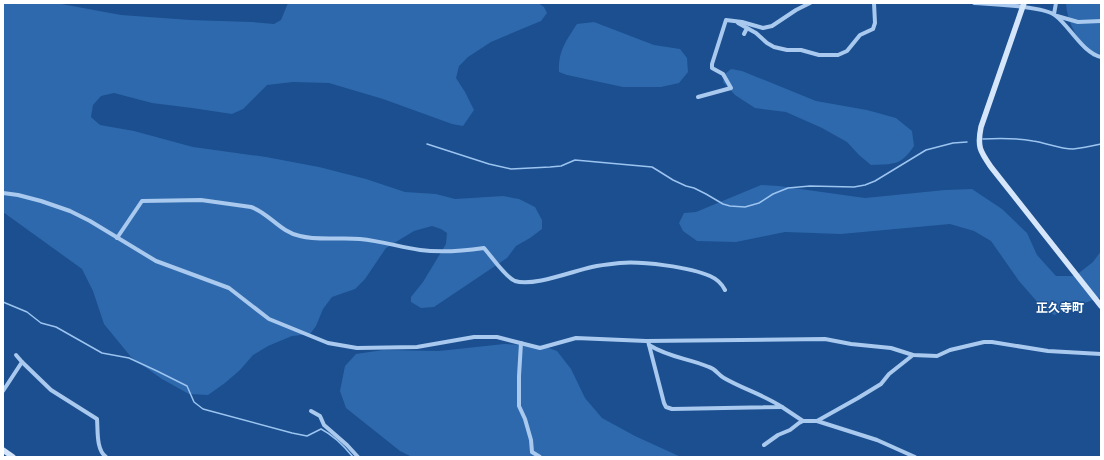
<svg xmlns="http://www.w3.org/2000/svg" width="1104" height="460" font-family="'Roboto Condensed','Noto Sans JP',sans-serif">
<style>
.green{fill:#2e69ad}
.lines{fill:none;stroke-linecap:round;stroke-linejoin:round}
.stream{stroke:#9cc4f0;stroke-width:1.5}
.street{stroke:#a9c9ee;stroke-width:4}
.secondary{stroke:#d6e6fa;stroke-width:5.5}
.labels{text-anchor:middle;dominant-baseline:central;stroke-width:3;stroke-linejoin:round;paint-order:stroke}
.quarter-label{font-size:12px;font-weight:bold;fill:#fff;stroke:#1b4f8f}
</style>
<rect width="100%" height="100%" fill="#1b4f8f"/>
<g class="green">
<path d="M3 3H56L121 15 190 20 252 22 274 24 281 20 288 3H538L544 7 547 13 541 21 491 42 468 57 459 66 456 78 465 92 474 110 463 126 452 124 383 99 329 83 293 82 267 85 243 109 232 114 192 108 152 103 114 93 101 96 93 105 91 117 100 125 134 131 193 147 266 157 319 167 366 179 405 192 436 194 455 199 503 196 519 199 535 207 542 220V229L530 238 516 246 507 258 434 307 421 308 411 302V297L423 282 446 244 447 233 441 229 432 226 414 231 386 248 365 279 355 289 332 297 323 309 316 326 310 334 292 336 268 346 253 355 240 370 225 383 208 395 189 394 162 379 131 357 104 324 93 291 82 269 3 212Z"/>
<path d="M1066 3H1101V53L1093 57C1079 42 1067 24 1066 3Z"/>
<path d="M594 22 654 45 680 49 687 58 688 72 679 83 661 87H623L567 75 559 72C558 51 566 41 577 24Z"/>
<path d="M731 69 742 71 816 101 867 110 896 118 912 131 914 146C901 166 893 164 871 165L859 155 847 142 822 128 786 112 755 108 735 95 723 82 725 74Z"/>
<path d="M761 185 779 186 865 198 945 190 972 189 1002 209 1027 233 1037 255 1056 276H1075L1093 262 1101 251V297C1085 302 1070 310 1054 315L1040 305 1019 281 991 241 974 231 950 224 841 234 785 232 736 242 697 241 683 231 679 223 684 213 696 212Z"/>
<path d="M504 344 543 346 557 351 571 369 585 398 602 418 635 436 681 457H412L400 451 346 408 340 391 345 366 356 354 383 350 439 351Z"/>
</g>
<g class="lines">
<g class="stream">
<path d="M983 139C1000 138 1016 138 1033 141 1047 143 1059 149 1073 149 1083 148 1092 146 1101 144"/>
<path d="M427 144 489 164 511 169 550 167 561 166 575 160 652 167 657 170 673 180 686 186 694 188 706 194 723 204 730 206 745 207 759 203 773 194 788 188 810 186 854 187 865 185 875 181 926 150 953 143 967 142"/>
<path d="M3 302 27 312 41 323 56 327 102 353 129 358 157 371 187 386 194 402 203 409 292 433 307 436 321 429C333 435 344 446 353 457"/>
</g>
<g class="street">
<path d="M974 3C991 4 1045 6 1056 16 1070 27 1083 53 1101 57"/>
<path d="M1054 14 1056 3"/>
<path d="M1057 16 1078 22 1101 21"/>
<path d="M738 23 747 28 744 34"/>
<path d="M747 28 756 33 767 43 774 47 787 50H801L819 55H838L847 51 860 35 873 29 875 23 874 3"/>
<path d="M698 97 731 88 723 74 712 68V64L726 20 742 22 763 28 772 26 796 10 810 3"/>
<path d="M3 193 18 195 41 201 70 211 90 221 156 261 229 288 269 319 328 343 357 348 417 347 474 337H497L540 348 576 338 646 341 825 339 851 344 891 348 913 355 937 356 950 350 984 342H992L1048 351 1101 354"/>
<path d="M117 238 142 201 201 200 251 207C269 213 280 232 300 236 319 241 340 237 360 239 381 241 400 247 420 250 442 253 463 251 484 248 492 257 505 277 515 281 533 287 573 271 592 267 601 265 611 264 620 263 641 261 690 267 710 276 717 279 722 284 725 290"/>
<path d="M648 341 664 403 666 407 672 409 782 407C764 395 743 389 724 378 718 375 716 369 709 367 688 358 670 358 649 345"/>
<path d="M521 343 519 376V406L525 419 531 440 532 452 540 457"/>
<path d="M22 362 51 390 97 419C98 430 96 450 106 457"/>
<path d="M3 391 22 362 16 355"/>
<path d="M782 407 803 421"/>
<path d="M311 411 320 416 324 425 347 445 358 457"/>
<path d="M817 421 858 398 881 384 889 374 913 355"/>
<path d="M764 445 778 435 790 430 799 423 803 421H817L877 440 915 457"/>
</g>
<g class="secondary">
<path d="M1024 3 981 127C977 147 980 151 991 167L1101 306"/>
<path d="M3 450 13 457"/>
</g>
</g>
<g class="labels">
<g class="quarter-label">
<text x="1060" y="308">正久寺町</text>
</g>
</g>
<rect width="1104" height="460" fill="none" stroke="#ffffff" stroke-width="8"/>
</svg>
